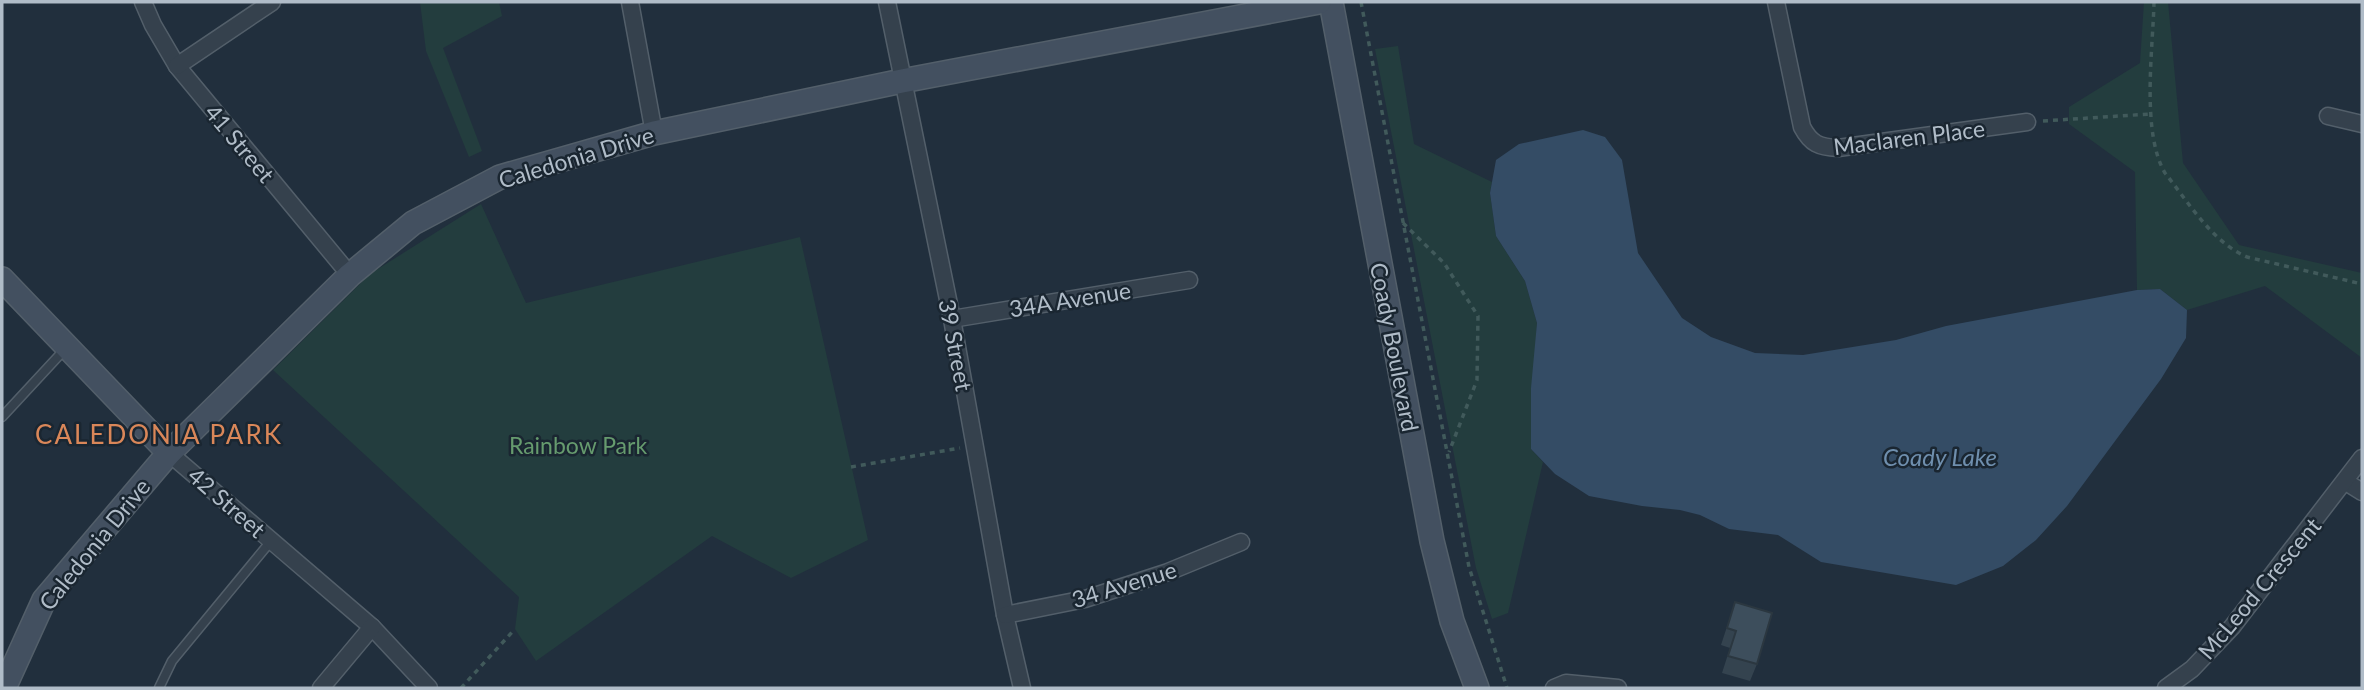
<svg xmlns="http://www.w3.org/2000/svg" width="2364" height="690" font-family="Lato,sans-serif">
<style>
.green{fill:#233d3e}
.water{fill:#344c65}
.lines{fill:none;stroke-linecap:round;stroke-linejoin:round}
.lane-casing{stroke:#535f6a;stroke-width:11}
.street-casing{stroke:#535f6a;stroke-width:19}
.secondary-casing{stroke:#535f6a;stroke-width:26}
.path{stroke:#415a5b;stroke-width:3.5;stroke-dasharray:5 5;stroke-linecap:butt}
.lane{stroke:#35414d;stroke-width:8}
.street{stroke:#35414d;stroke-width:16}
.secondary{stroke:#435060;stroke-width:23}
.wall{fill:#34434f}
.building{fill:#3d4e5c;stroke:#2b3740;stroke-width:2}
.labels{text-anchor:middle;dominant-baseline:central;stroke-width:5;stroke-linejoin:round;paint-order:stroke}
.street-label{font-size:23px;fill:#b0bcc8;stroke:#1a2631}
.park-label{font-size:23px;fill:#669b6e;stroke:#1a2631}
.water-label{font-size:24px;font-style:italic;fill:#6f8fae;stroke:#1a2631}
.quarter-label{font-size:26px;letter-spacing:2px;fill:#da8759;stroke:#1a2631}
</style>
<rect width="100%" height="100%" fill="#212f3d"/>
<g class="green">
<path d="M420 2H499L502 16 443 48 482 151 469 157 426 51Z"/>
<path d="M2144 2H2168L2183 163 2239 245 2362 273V358L2265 286 2187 310 2160 289 2137 290 2135 172 2069 124V107L2140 63Z"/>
<path d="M1398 46 1414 144 1492 182 1490 193 1496 236 1525 281 1537 323 1531 449 1543 462 1508 613 1492 619 1476 568 1375 49Z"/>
<path d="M481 204 526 303 800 237 868 540 791 578 712 536 536 661 515 629 519 597 273 370 370 274Z"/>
</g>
<path class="water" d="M1583 130 1605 137 1622 160 1638 253 1682 318 1711 337 1755 353 1803 355 1896 340 1946 326 2137 290 2160 289 2187 310 2186 338 2161 379 2067 506 2036 540 2003 566 1956 585 1821 562 1778 535 1729 529 1700 515 1680 510 1642 506 1589 496 1555 474 1531 449V388L1537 323 1525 281 1496 236 1490 193 1496 160 1519 144Z"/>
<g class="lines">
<g class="lane-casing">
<g id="lane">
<path d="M2 417 66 348"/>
<path d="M159 688 172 661 271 541"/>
</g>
</g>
<g class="street-casing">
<g id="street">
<path d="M143 2 153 25 177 66 350 275"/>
<path d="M630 2 654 133"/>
<path d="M887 2 952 319 1005 615 1022 688"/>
<path d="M1776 2 1802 127C1811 144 1819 147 1838 148L2027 122"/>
<path d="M177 66 272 2"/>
<path d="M2328 116 2362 124"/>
<path d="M952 319 1189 280"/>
<path d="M169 453 372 627 429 688"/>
<path d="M2346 482 2362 492"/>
<path d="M1005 615 1085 599 1168 572 1241 542"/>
<path d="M321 688 372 627"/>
<path d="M1554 688 1566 683 1618 688"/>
<path d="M2166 688 2192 669 2232 627 2362 458"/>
</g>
</g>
<g class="secondary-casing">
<g id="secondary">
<path d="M1331 2 1432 541 1452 621 1477 688"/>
<path d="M2 279 169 453"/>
<path d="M4 688 44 600 169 453 350 275 413 223 500 177 654 133 902 81 1319 2"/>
</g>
</g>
<g class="path">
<path d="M1361 2 1469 567 1507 688"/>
<path d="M2154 2C2153 49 2141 132 2165 173 2189 203 2212 242 2247 257L2362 284"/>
<path d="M2043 121 2150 114"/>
<path d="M1403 223 1444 263 1478 316 1477 380 1449 452"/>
<path d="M851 467 960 448"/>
<path d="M461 688 515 629"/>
</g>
<use href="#lane" class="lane"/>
<use href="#street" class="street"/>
<use href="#secondary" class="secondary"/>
</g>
<path class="wall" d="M1735 602 1757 664 1750 681 1722 673 1730 648 1721 645Z"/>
<path class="building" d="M1735 602 1772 613 1757 664 1728 656 1736 631 1727 628Z"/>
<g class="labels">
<g class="street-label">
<text transform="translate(1909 137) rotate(-7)">Maclaren Place</text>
<text transform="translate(240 143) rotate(50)">41 Street</text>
<text transform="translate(576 157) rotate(-17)">Caledonia Drive</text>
<text transform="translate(1070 299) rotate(-9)">34A Avenue</text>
<text transform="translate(956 345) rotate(79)">39 Street</text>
<text transform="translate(1395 347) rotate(79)">Coady Boulevard</text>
<text transform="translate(227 502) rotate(41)">42 Street</text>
<text transform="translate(94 544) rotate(-51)">Caledonia Drive</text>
<text transform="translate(1124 584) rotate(-17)">34 Avenue</text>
<text transform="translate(2259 588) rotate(-50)">McLeod Crescent</text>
</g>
<g class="park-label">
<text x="578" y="445">Rainbow Park</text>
</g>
<g class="water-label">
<text x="1940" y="456">Coady Lake</text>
</g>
<g class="quarter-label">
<text x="159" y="434">CALEDONIA PARK</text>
</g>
</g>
<rect width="2364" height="690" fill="none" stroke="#b0bcc8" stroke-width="7"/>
</svg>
